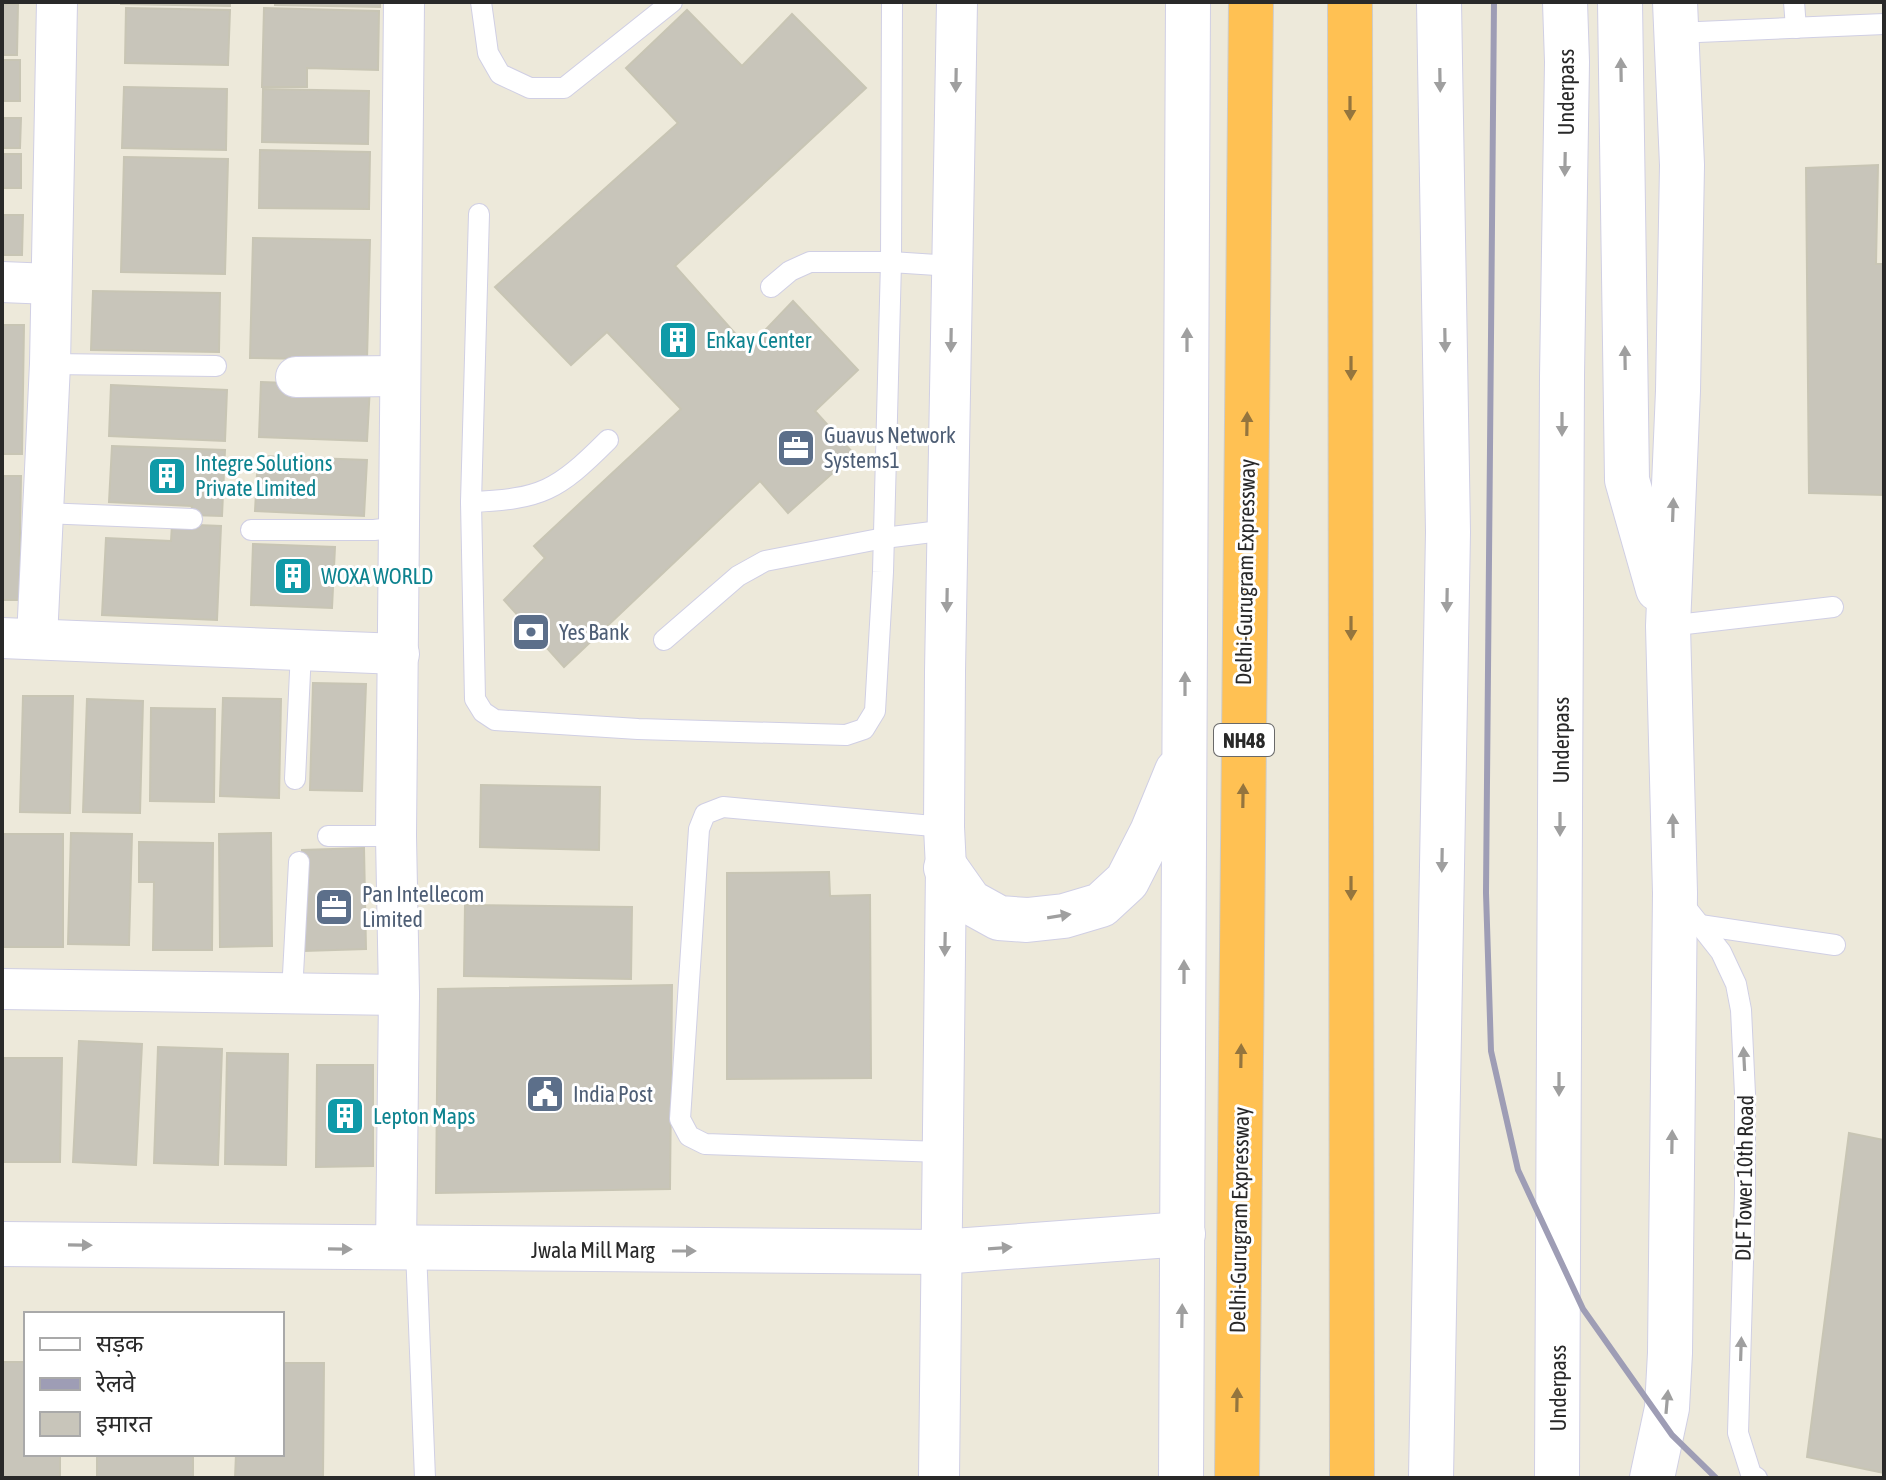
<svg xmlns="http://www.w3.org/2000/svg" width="1886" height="1480" font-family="'Asap Condensed','Noto Sans Devanagari',sans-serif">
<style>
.building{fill:#c8c5ba;stroke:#c8c5b4;stroke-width:2}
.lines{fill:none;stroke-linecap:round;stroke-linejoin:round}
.lane-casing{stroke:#d0cfe4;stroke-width:22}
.street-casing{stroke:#d0cfe4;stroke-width:42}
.secondary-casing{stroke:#d0cfe4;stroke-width:46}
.highway-casing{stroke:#ccc;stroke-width:46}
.lane{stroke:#fff;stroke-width:20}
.street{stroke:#fff;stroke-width:40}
.secondary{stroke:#fff;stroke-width:44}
.highway{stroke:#ffc153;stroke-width:44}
.rail{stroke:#9e9db5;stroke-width:6}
.oneway{fill:#9f9f9f}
.oneway2{fill:#94753e}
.labels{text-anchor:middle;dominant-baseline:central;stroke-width:6;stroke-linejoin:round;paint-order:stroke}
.shield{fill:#fff;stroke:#696969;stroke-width:2}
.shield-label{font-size:20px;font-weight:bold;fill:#292929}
.street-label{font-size:22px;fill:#292929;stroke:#fff}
.culture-label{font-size:22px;fill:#0d838f;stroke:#fff;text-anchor:start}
.service-label{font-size:22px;fill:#4e5e75;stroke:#fff;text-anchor:start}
</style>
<rect width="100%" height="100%" fill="#ede9da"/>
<g class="building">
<path d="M121 2H230V6L121 4Z"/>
<path d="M275 2H380V7L275 5Z"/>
<path d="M2 4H18L17 55H2Z"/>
<path d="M126 8 230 10 228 65 125 63Z"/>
<path d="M264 8 379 11 378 70 307 68V87H262Z"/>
<path d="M687 10 742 66 792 14 866 88 675 266 748 348 793 301 858 370 815 411 854 454 788 513 760 481 564 667 504 600 545 558 534 546 681 409 607 332 571 365 495 287 678 123 626 68Z"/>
<rect x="2" y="60" width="18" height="41"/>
<path d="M124 87 227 89 226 150 122 148Z"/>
<path d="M263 89 369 91 368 144 262 142Z"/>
<path d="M2 118H21L20 148H2Z"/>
<path d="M260 150 370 152 369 209 259 208Z"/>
<rect x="2" y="154" width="19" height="34"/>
<path d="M124 157 228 159 225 274 121 272Z"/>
<path d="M1878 165 1876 264H1884V495L1809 493 1806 168Z"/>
<path d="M2 215H23L22 255H2Z"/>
<path d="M253 238 370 240 367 360 250 358Z"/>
<path d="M93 291 220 293 219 352 91 350Z"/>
<path d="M2 325H24L22 454H2Z"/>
<path d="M261 382 370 386 367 441 259 437Z"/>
<path d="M111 385 227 390 225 441 109 436Z"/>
<path d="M112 446 225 450 222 516 191 515 192 506 109 502Z"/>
<path d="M258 456 367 460 364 516 255 511Z"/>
<path d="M2 476H21L19 600H2Z"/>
<path d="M172 524 221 526 217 620 102 615 106 538 171 541Z"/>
<path d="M253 544 335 547 332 608 251 605Z"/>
<path d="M313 683 366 684 362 791 310 790Z"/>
<path d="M23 696H73L70 813 20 812Z"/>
<path d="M223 698 281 699 279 798 220 796Z"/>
<path d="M87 699 143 701 140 813 83 812Z"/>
<path d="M151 708 215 709 214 802 150 801Z"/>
<path d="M481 785 600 787 599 850 480 847Z"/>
<path d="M71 833 132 834 129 945 68 944Z"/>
<path d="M271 833 272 946 220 947 219 834Z"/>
<rect x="2" y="834" width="61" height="113"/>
<path d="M139 842 213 843 212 950H153L154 882H139Z"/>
<path d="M364 848 366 949 304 951 302 850Z"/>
<path d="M829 872 830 896 870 895 871 1078 727 1079V873Z"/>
<path d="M465 905 632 907 631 979 464 976Z"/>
<path d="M672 985 670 1189 436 1193 438 989Z"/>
<path d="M79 1041 142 1044 136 1165 73 1162Z"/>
<path d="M158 1047 222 1049 218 1165 154 1163Z"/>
<path d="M227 1053 288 1054 286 1165 225 1164Z"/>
<path d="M2 1058H62L60 1162H2Z"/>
<path d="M317 1065H373V1166L316 1167Z"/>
<path d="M1849 1133 1884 1140V1473L1807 1457Z"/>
<path d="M2 1362H26V1454H60V1478H2Z"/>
<path d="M282 1363H324L323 1478H235L236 1454H282Z"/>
<rect x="97" y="1454" width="96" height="24"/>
</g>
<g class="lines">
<g class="lane-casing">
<g id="lane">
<path d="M481 2 488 53 500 74 530 88H564L672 2"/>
<path d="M1794 2 1796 28"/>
<path d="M1675 33 1884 24"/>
<path d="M479 214 471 502 475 699 483 712 495 720 638 729 846 735 864 729 875 711 883 572 891 262 952 266"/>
<path d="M771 287 790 271 810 262H891L892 2"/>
<path d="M50 364 216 366"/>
<path d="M471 502C542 499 557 491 608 440"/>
<path d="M43 513 192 519"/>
<path d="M251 530H374L400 527"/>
<path d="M1668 626 1833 607"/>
<path d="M664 640 738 576 765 561 884 538 948 530"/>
<path d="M295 779 301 651"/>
<path d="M328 836H396"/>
<path d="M1680 900 1721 952 1736 984 1741 1010 1745 1094V1193L1738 1433 1751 1474 1757 1478"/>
<path d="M1700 925 1835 945"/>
<path d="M292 993 299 862"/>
<path d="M942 1152 705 1144 689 1136 680 1119 699 829 705 814 723 807 944 827"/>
<path d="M416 1250 425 1478"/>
</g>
</g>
<g class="street-casing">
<g id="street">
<path d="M2 282 51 284"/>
<path d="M296 377 399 376"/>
<path d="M2 638 399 654"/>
<path d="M37 639 50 364 57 2"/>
<path d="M2 989 399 995"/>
<path d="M396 1249 399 995 396 836 404 2"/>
<path d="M939 1478 946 868 944 827 945 672 957 2"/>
</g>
</g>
<g class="secondary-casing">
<g id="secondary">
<path d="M1620 2 1627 480 1658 589"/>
<path d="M946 868 970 902 999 918 1027 920 1064 916 1101 905 1127 881 1152 832 1177 771"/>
<path d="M2 1244 940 1252 1183 1234"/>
<path d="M1181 1478 1188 2"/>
<path d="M1431 1478 1448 532 1439 2"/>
<path d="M1557 1478 1562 376 1567 62 1565 2"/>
<path d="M1652 1478 1667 1408 1670 1353 1675 893 1668 626 1678 391 1682 165 1675 2"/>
</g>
</g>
<g class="highway-casing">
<g id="highway">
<path d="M1350 2 1352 1478"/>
<path d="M1237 1478 1251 2"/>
</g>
</g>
<use href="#lane" class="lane"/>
<use href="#street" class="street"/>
<use href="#secondary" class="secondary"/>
<use href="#highway" class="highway"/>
<path class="rail" d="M1494 2 1486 893 1491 1051 1518 1170 1583 1309 1672 1435 1716 1478"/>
</g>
<defs><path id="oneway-solid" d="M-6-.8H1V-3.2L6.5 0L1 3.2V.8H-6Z" transform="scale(2)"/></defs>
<g class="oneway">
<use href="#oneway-solid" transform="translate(1621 70) rotate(-91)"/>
<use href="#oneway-solid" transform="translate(956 80) rotate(91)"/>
<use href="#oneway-solid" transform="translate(1440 80) rotate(89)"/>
<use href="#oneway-solid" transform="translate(1565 164) rotate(91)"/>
<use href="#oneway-solid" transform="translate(951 340) rotate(91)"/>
<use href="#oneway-solid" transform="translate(1187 340) rotate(-90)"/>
<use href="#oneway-solid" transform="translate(1445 340) rotate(89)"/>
<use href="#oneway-solid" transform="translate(1625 358) rotate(-91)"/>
<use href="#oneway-solid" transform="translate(1562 424) rotate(90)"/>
<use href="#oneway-solid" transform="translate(1673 510) rotate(-88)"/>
<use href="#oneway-solid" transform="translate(947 600) rotate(91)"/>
<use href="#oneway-solid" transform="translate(1447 600) rotate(91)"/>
<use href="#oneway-solid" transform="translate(1185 684) rotate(-90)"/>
<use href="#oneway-solid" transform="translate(1560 824) rotate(90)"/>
<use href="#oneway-solid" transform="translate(1673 826) rotate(-91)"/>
<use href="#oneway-solid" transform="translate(1442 860) rotate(91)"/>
<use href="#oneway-solid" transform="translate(1059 916) rotate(-9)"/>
<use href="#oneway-solid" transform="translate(945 944) rotate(91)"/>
<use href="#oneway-solid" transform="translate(1184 972) rotate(-90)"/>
<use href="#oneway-solid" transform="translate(1744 1059) rotate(-93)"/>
<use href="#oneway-solid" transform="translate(1559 1084) rotate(90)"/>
<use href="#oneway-solid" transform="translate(1672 1142) rotate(-89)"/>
<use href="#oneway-solid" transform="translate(80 1245) rotate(1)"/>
<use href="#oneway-solid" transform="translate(1000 1248) rotate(-4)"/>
<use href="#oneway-solid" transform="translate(340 1249) rotate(1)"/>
<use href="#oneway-solid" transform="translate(684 1251)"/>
<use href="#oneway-solid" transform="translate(1182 1316) rotate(-89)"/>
<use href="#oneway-solid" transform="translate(1741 1349) rotate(-88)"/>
<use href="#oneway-solid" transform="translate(1667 1402) rotate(-85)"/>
</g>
<g class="oneway2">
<use href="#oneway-solid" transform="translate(1350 108) rotate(90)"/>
<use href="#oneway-solid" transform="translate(1351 368) rotate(90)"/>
<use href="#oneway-solid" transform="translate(1247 424) rotate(-89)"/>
<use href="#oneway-solid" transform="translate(1351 628) rotate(90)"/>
<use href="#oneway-solid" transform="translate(1243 796) rotate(-89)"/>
<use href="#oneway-solid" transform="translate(1351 888) rotate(90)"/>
<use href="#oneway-solid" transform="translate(1241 1056) rotate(-89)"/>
<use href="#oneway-solid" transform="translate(1237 1400) rotate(-89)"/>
</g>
<defs>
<g id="building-square" transform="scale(2)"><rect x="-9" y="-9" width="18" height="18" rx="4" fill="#0f9aa8" stroke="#fff"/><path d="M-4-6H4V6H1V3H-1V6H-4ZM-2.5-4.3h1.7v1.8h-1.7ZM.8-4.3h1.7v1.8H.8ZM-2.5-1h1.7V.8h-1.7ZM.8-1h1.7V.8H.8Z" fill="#fff"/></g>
<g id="office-square" transform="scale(2)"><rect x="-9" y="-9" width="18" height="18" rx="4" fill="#5c6f8a" stroke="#fff"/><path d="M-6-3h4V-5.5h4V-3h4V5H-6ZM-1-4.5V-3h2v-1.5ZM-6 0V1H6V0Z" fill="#fff"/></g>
<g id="bank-square" transform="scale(2)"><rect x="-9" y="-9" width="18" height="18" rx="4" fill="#5c6f8a" stroke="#fff"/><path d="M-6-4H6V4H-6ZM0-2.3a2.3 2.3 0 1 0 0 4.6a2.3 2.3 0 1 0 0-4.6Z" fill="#fff"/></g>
<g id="civic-square" transform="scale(2)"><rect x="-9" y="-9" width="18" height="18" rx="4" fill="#5c6f8a" stroke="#fff"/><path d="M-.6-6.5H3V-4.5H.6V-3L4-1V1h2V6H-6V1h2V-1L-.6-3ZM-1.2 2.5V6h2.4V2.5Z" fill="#fff"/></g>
</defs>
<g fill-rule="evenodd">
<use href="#building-square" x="678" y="340"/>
<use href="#office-square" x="796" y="448"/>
<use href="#building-square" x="167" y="476"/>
<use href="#building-square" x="293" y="576"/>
<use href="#bank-square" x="531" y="632"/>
<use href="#office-square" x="334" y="907"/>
<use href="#civic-square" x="545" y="1094"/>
<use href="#building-square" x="345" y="1116"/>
</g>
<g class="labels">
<rect class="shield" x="1214" y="724" width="60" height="32" rx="6"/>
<g class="shield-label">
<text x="1244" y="740">NH48</text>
</g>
<g class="street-label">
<text transform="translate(1566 92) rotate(-90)">Underpass</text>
<text transform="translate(1245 572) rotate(-89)">Delhi-Gurugram Expressway</text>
<text transform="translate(1561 740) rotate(-90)">Underpass</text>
<text transform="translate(1744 1178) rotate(-89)">DLF Tower 10th Road</text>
<text transform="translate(1239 1220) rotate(-89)">Delhi-Gurugram Expressway</text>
<text x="593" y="1250">Jwala Mill Marg</text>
<text transform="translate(1558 1388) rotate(-90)">Underpass</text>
</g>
<g class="culture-label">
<text x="706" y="340">Enkay Center</text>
<text x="195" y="463">Integre Solutions<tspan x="195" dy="25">Private Limited</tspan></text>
<text x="321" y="576">WOXA WORLD</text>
<text x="373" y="1116">Lepton Maps</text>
</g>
<g class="service-label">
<text x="824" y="435">Guavus Network<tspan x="824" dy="25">Systems1</tspan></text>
<text x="559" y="632">Yes Bank</text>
<text x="362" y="894">Pan Intellecom<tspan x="362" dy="25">Limited</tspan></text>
<text x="573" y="1094">India Post</text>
</g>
</g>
<rect width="1886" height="1480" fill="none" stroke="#292929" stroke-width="8"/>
<rect x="24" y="1312" width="260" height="144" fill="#ffffff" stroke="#a9a9a9" stroke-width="2"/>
<rect x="40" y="1338" width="40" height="12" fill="#ffffff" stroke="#a9a9a9" stroke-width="2"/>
<text x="96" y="1352" font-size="24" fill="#292929">सड़क</text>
<rect x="40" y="1378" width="40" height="12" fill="#9e9db5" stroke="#a9a9a9" stroke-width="2"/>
<text x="96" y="1392" font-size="24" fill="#292929">रेलवे</text>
<rect x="40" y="1412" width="40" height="24" fill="#c8c5ba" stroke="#a9a9a9" stroke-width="2"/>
<text x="96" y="1432" font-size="24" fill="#292929">इमारत</text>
</svg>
